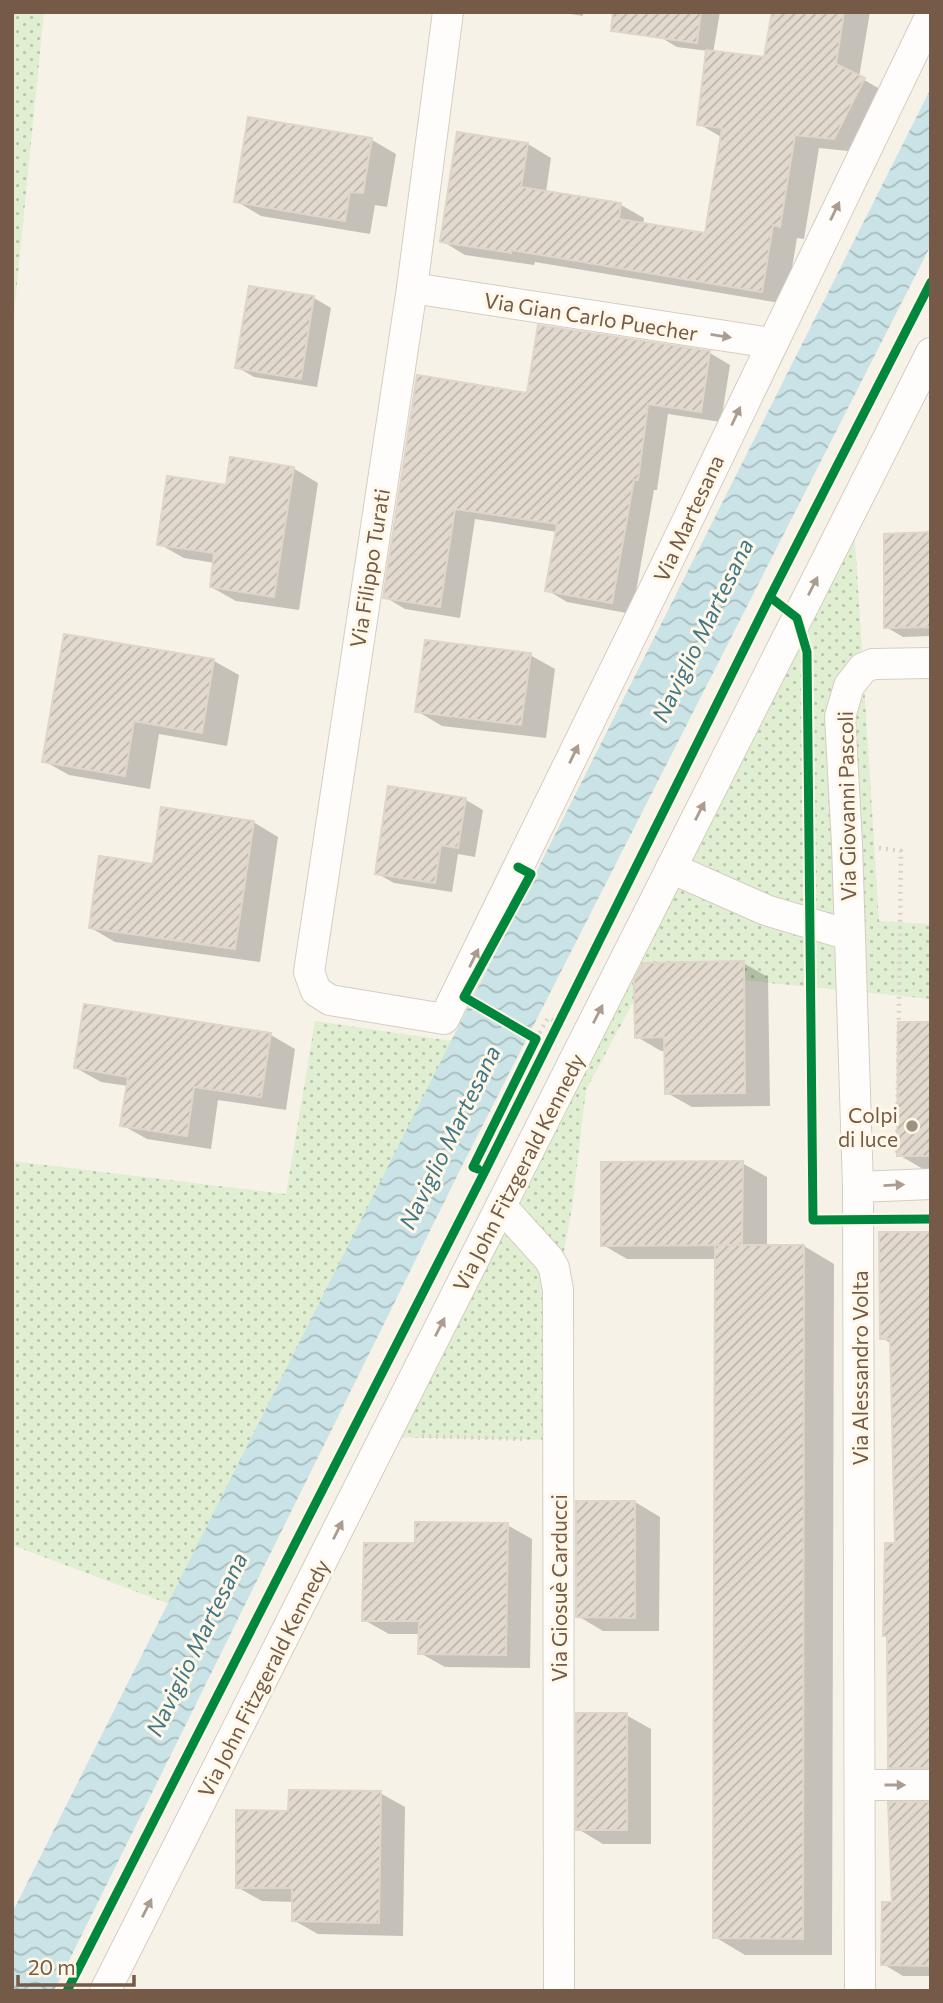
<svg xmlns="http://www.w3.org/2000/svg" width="943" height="2003" font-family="Commissioner,sans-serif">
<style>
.grass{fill:url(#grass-dots)}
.water{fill:url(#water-waves)}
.shadow{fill:#0003}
.building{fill:url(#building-hatch);stroke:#dfd5c9;stroke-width:2}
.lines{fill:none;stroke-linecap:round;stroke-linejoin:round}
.minor-casing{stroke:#d6cdc2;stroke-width:32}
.path{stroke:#d9d2cb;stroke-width:4.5;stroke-dasharray:2 5;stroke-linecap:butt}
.minor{stroke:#fefdfb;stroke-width:30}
.cycleway-casing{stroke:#fff7e8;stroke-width:13}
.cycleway{stroke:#00873e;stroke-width:9}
.oneway{fill:#ac9c8f}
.poi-dot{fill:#a2907f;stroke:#fff7e8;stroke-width:2.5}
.labels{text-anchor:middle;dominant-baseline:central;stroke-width:6;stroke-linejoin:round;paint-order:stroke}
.street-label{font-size:21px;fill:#755b47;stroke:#fff7e8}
.poi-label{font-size:21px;fill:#755b47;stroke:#fff7e8;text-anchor:end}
.water-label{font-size:23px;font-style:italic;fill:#407889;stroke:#fff7e8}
</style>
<defs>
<pattern id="grass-dots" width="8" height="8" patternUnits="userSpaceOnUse" patternTransform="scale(1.75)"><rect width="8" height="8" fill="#e0eed1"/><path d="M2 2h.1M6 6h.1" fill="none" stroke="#bac4ab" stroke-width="1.8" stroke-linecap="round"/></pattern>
<pattern id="water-waves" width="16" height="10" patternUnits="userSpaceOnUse" patternTransform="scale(1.75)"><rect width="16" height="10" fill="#c9e3e7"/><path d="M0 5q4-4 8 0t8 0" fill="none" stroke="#a8bbbd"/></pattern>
<pattern id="building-hatch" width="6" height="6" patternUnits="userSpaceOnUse" patternTransform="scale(1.75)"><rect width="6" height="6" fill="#e3dacf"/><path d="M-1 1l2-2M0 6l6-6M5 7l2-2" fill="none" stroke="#bdb4aa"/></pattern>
</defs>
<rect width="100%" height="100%" fill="#f7f2e7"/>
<g class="grass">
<path d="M12 12H44L12 334Z"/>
<path d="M852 493 879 921 931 924V999L650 971 586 1090 572 1208 559 1278V1440L376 1437Z"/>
<path d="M315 1021 452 1041 169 1604 12 1545V1161L286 1194Z"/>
</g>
<path class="water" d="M931 88V245L465 1160 54 1991H12V1913Z"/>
<g class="shadow">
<path d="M558 12H583V16Z"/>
<path d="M664 12H720L713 53 765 59 773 12H870L859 77 887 93 858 152 819 148 804 239 797 238 786 304 535 262 534 265 465 255 442 241 528 144 551 158 546 192 621 205 644 218 643 225 706 235 723 138 699 124 708 51 677 47 660 37Z"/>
<path d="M372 140 396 154 387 207 375 205 370 234 261 216 236 201Z"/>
<path d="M314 298 331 308 317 387 254 377 237 367Z"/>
<path d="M710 353 730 365 721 422 668 414 657 490H654L632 614 567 602 547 590 557 532 475 519 460 618 405 609 385 597 529 395Z"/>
<path d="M293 468 318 483 299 610 236 601 211 587 215 563 184 558 159 544 228 487Z"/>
<path d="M931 534V636L903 637 886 627Z"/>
<path d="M65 636 214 661 239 675 227 746 159 734 150 789 69 775 44 761Z"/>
<path d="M530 655 555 669 546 738 442 726 417 711Z"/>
<path d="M390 788 466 800 483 810 475 857 458 854 452 892 394 883 376 873Z"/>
<path d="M253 822 278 837 260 962 115 942 91 928 154 866Z"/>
<path d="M743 963 768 977 770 1106 692 1107 667 1093 666 1051H661L637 1037Z"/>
<path d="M931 1024V1169H923L899 1155Z"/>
<path d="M271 1035 295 1049 286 1110 218 1100 211 1149 147 1139 122 1125 128 1086 101 1082 76 1068Z"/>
<path d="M742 1163 767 1177V1247L804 1246 834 1264 832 1955H745L715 1937 717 1259H627L603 1245Z"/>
<path d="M931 1234V1778H910L890 1766 888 1637 885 1635 897 1544 892 1344 882 1338Z"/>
<path d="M635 1502 660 1517 659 1631H603L578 1616Z"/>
<path d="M507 1525 532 1539 530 1668 445 1667 420 1653V1634H389L364 1620 416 1545Z"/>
<path d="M626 1715 651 1729V1844H603L578 1829Z"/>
<path d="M380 1793 405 1807 403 1936 318 1934 293 1920 294 1902 262 1901 237 1887 290 1813Z"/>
<path d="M931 1804V1976H903L883 1964 894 1904Z"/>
</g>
<g class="building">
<path d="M613 12H701L697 43 611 31Z"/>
<path d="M772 12H844L836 64 865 78 834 139 795 135 780 227 773 225 762 292 511 250V253L440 242 457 132 528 143 521 187 621 203 619 219 705 233 722 128 697 125 706 50 764 57Z"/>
<path d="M248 117 372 138 363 193 350 192 345 221 234 202Z"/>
<path d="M249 286 314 296 301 379 235 368Z"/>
<path d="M538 325 710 351 701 412 648 404 638 480H634L612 603 545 591 557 524 455 509 440 607 383 598 417 375 527 393Z"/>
<path d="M230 457 294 467 274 597 210 587 214 553 157 545 167 476 226 485Z"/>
<path d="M931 532V627L884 628V534Z"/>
<path d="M64 634 214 659 202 733 134 721 125 776 42 762Z"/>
<path d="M425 640 531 653 521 725 415 712Z"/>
<path d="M388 786 466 798 458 848 441 845 435 883 375 874Z"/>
<path d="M161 807 254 821 235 949 89 928 99 856 153 864Z"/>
<path d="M744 961 745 1093 665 1094 664 1037 635 1038 634 980 643 963Z"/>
<path d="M84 1004 271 1033 261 1097 194 1087 187 1136 120 1126 128 1077 74 1068Z"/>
<path d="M898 1022H931V1156H897Z"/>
<path d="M743 1161 742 1245 601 1246V1162Z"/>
<path d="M879 1232H931V1768H888L887 1636H883L885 1543H895L890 1339H880Z"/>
<path d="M715 1245H804L803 1939 713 1938Z"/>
<path d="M576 1501H635V1618L576 1617Z"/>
<path d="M415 1522 508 1523 506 1655 418 1654 419 1621H362L364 1543H415Z"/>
<rect x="576" y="1713" width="51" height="117"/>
<path d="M289 1790 381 1791 379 1923 292 1921V1888H236V1810L288 1811Z"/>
<path d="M888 1802H931V1966L881 1965 882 1902H892Z"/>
</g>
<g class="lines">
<g class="minor-casing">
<g id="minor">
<path d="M448 12 412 288 309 972 316 991 330 1000 444 1019 667 563 931 15"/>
<path d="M412 288 771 343"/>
<path d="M671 868 766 910 849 935"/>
<path d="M858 1187 931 1184"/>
<path d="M501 1206 549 1259 554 1268 558 1290 559 1991"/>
<path d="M860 1785H931"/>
<path d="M105 1991 931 353"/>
<path d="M860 1991 858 1187 847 844 840 717 849 686 863 668 873 664 931 663"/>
</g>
</g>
<g class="path">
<path d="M879 848 901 851 897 1153"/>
<path d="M536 1039 548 1018 555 1021"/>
<path d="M422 1436 525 1439"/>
</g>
<use href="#minor" class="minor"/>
<g class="cycleway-casing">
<g id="cycleway">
<path d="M770 597 797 618 807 652 813 1220 931 1219"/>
<path d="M478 1169 473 1167 536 1039 464 997 531 874 518 867"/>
<path d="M67 1991 484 1173 770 597 931 282"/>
</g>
</g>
<use href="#cycleway" class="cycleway"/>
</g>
<defs><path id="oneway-solid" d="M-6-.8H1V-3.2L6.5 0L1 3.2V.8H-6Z" transform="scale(1.75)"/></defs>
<g class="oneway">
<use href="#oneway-solid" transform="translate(835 211) rotate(-64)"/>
<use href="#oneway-solid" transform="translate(721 336) rotate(9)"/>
<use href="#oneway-solid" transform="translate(736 416) rotate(-65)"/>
<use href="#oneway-solid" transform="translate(813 586) rotate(-63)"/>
<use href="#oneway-solid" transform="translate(574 754) rotate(-64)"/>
<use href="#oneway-solid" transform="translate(700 811) rotate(-63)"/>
<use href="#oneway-solid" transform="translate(474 958) rotate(-64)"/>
<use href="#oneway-solid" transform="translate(598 1014) rotate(-63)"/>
<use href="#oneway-solid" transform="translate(894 1185) rotate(-3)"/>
<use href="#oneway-solid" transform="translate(440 1327) rotate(-63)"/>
<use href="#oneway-solid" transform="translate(338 1530) rotate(-63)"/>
<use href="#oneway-solid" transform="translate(895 1785)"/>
<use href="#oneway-solid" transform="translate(147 1908) rotate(-63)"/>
</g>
<circle class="poi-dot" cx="912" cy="1126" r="7"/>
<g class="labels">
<g class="street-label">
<text transform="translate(591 316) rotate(9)">Via Gian Carlo Puecher</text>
<text transform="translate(688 518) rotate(-65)">Via Martesana</text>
<text transform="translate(369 568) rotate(-81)">Via Filippo Turati</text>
<text transform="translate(846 806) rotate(-91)">Via Giovanni Pascoli</text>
<text transform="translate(518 1172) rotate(-63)">Via John Fitzgerald Kennedy</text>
<text transform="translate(859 1368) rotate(-90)">Via Alessandro Volta</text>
<text transform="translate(558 1588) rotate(-90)">Via Giosuè Carducci</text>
<text transform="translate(263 1678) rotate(-63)">Via John Fitzgerald Kennedy</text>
</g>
<g class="poi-label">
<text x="898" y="1114">Colpi<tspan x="898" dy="24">di luce</tspan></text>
</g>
<g class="water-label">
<text transform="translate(702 630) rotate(-64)">Naviglio Martesana</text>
<text transform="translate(449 1137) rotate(-64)">Naviglio Martesana</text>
<text transform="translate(196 1644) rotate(-64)">Naviglio Martesana</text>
</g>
</g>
<rect width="943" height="2003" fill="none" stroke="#755b47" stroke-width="28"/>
<path d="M18 1975v10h116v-10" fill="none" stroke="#755b47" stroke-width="3.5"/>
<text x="28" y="1975" font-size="21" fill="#755b47" stroke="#fff7e8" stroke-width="5" paint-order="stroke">20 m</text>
</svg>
